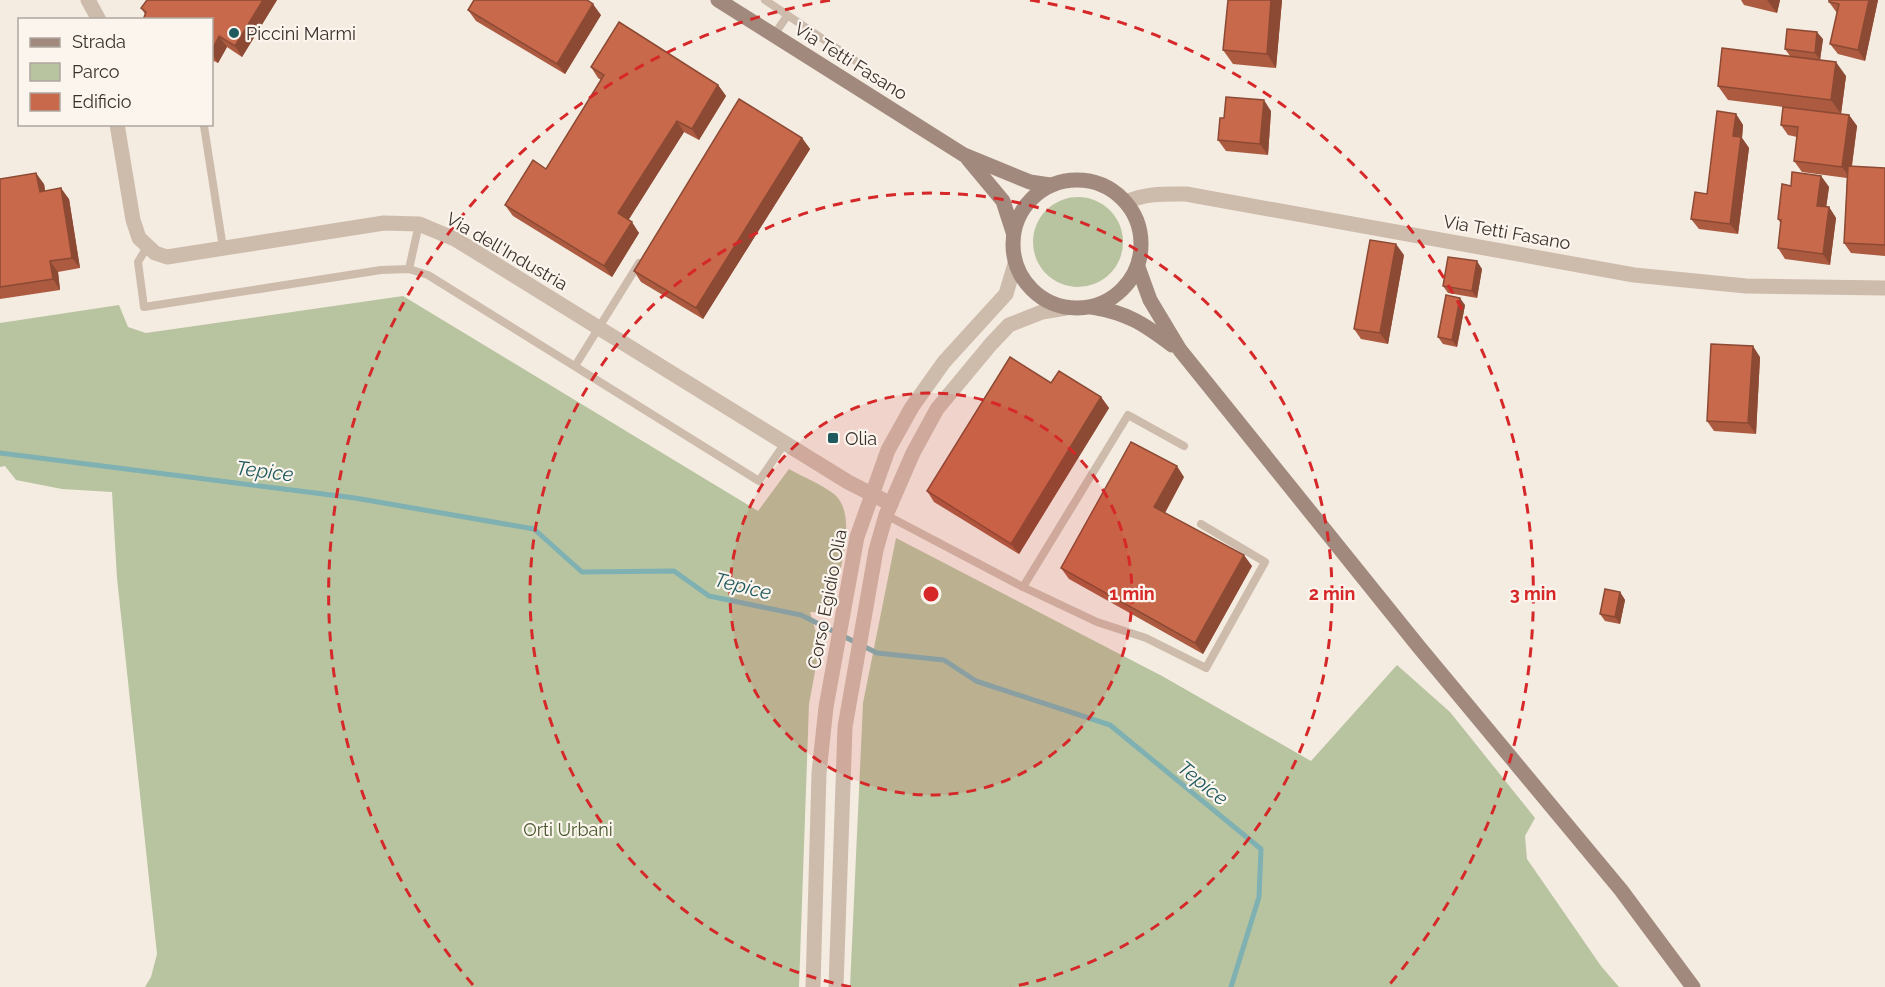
<svg xmlns="http://www.w3.org/2000/svg" width="1885" height="987" font-family="Raleway,sans-serif">
<style>
.green{fill:#b8c4a0}
.lines{fill:none;stroke-linecap:round;stroke-linejoin:round}
.stream{stroke:#7fb0b2;stroke-width:5}
.service{stroke:#cdbbac;stroke-width:8}
.minor{stroke:#cdbbac;stroke-width:15}
.tertiary{stroke:#cdbbac;stroke-width:15}
.secondary{stroke:#a18a7d;stroke-width:15}
.wall{fill:#ac5a40}
.shaded-wall{fill:#8c4a34}
.building{fill:#c8694b;stroke:#8c4a34;stroke-width:1.5}
.ring{fill:none;stroke:#d62828;stroke-width:3;stroke-dasharray:10 8}
.poi-dot{fill:#1f5a5e;stroke:#fbf5ee;stroke-width:2}
.labels{text-anchor:middle;dominant-baseline:central;stroke-width:4.5;stroke-linejoin:round;paint-order:stroke}
.poi-label{font-size:18px;fill:#3b302b;stroke:#fbf5ee;text-anchor:start}
.street-label{font-size:18px;fill:#3b302b;stroke:#fbf5ee}
.park-label{font-size:18px;fill:#4a5a2e;stroke:#fbf5ee}
.water-label{font-size:20px;font-style:italic;fill:#1f5a5e;stroke:#fbf5ee}
.centre{fill:#d62828;stroke:#fbf5ee;stroke-width:3}
.ring-label{font-size:18px;text-anchor:middle;font-weight:bold;fill:#d62828;stroke:#fbf5ee;stroke-width:4.5;stroke-linejoin:round;paint-order:stroke}
</style>
<rect width="100%" height="100%" fill="#f4ebe1"/>
<g class="green">
<circle cx="1078" cy="242" r="45"/>
<path d="M403 296 758 511 789 469C803 477 821 484 834 494 861 516 836 585 828 613L810 612 817 636 821 639 809 704 799 987H145L151 977 157 954 117 578 112 492 62 489 16 480 5 466 0 467V323L119 305 128 327 146 333Z"/>
<path d="M896 538 1162 676 1311 761 1397 665 1450 712 1535 818 1525 836 1527 859 1601 966 1619 987H850L863 703Z"/>
</g>
<g class="lines">
<path class="stream" d="M0 453 355 498 534 529 582 572 674 571 709 596 801 615 877 653 944 660 976 681 1110 725 1261 849 1259 897 1231 987"/>
<g class="service">
<path d="M765 0 863 66"/>
<path d="M774 35 787 16"/>
<path d="M204 126 223 248"/>
<path d="M147 247 138 262 144 307 381 270 409 269 428 275 759 481 785 443"/>
<path d="M409 269 419 224"/>
<path d="M575 366 639 263"/>
<path d="M886 515 1023 587 1097 622 1146 638 1206 668 1265 562 1201 524"/>
<path d="M1023 587 1128 415 1184 446"/>
</g>
<g class="minor">
<path d="M88 0 99 20"/>
<path d="M117 124 133 220 139 238 155 253 167 257 384 223 419 224 455 239 848 482 891 504"/>
<path d="M1126 202C1146 193 1165 194 1186 194L1634 275 1746 286 1885 288"/>
</g>
<g class="tertiary">
<path d="M813 987 819 773 826 707 857 537 888 450 912 407 944 362 1006 294 1015 264"/>
<path d="M836 987 845 727 876 550 886 515 913 453 937 409 991 344 1009 325 1042 312 1066 308"/>
</g>
<g class="secondary">
<path d="M718 0 964 155 1030 182 1050 185"/>
<path d="M968 159 1003 201 1013 232"/>
<circle cx="1077" cy="244" r="64"/>
<path d="M1138 267 1150 300 1180 350 1419 647 1621 890 1693 987"/>
<path d="M1092 307C1128 313 1144 324 1172 345"/>
</g>
</g>
<g class="wall">
<path d="M147 0H277L242 57 227 47 218 63 214 61 212 63V20L145 14 141 8Z"/>
<path d="M1228 0H1282L1276 68 1233 64 1223 50Z"/>
<path d="M1741 0H1780L1777 13 1744 5Z"/>
<path d="M1878 0 1865 61 1838 54 1830 44 1837 13 1829 2Z"/>
<path d="M468 10 601 15 565 74 476 21Z"/>
<path d="M1823 39 1820 60 1846 76 1841 114 1849 115 1857 126 1852 166 1885 168V256L1851 253 1844 243 1847 178 1802 172 1794 161 1797 137 1788 135 1781 125 1783 107 1728 100 1718 86 1790 56 1785 49Z"/>
<path d="M591 67 718 85 726 96 699 140 684 132 628 220 639 233 612 277 513 216 505 205 546 169 601 80 598 78Z"/>
<path d="M1271 111 1268 155 1226 151 1218 140 1224 118Z"/>
<path d="M1736 114 1743 125 1742 138 1749 148 1738 234 1699 229 1691 219 1707 194Z"/>
<path d="M802 138 810 149 703 319 641 282 634 271Z"/>
<path d="M1821 176 1829 187 1826 207H1829L1836 218 1830 265 1785 259 1778 248 1781 224 1778 219 1791 186Z"/>
<path d="M0 179 44 184 45 191 69 199 80 268 58 272 60 290 0 299Z"/>
<path d="M1404 255 1388 344 1361 339 1354 329Z"/>
<path d="M1482 269 1477 298 1448 293 1443 286Z"/>
<path d="M1465 305 1457 347 1443 344 1438 337Z"/>
<path d="M1760 357 1756 434 1714 431 1707 421Z"/>
<path d="M1101 397 1109 408 1019 554 934 502 927 491Z"/>
<path d="M1184 477 1165 513 1252 566 1203 654 1069 579 1061 568Z"/>
<path d="M1620 592 1625 600 1620 624 1605 621 1600 614Z"/>
</g>
<g class="shaded-wall">
<path d="M263 0H277L242 57 235 46Z"/>
<path d="M1271 0H1282L1276 68 1267 54Z"/>
<path d="M1767 0H1780L1777 13Z"/>
<path d="M1869 0H1878L1865 61 1858 50Z"/>
<path d="M593 4 601 15 565 74 557 64Z"/>
<path d="M1817 32 1823 39 1820 60 1815 53Z"/>
<path d="M219 36 227 47 218 63 212 54V50Z"/>
<path d="M1836 62 1846 76 1841 114 1831 100Z"/>
<path d="M718 85 726 96 699 140 692 129Z"/>
<path d="M1264 100 1271 111 1268 155 1260 144Z"/>
<path d="M1736 114 1743 125 1742 138 1749 148 1738 234 1730 224 1733 136Z"/>
<path d="M1849 115 1857 126 1850 178 1842 167Z"/>
<path d="M677 121 684 132 626 224 618 213Z"/>
<path d="M802 138 810 149 703 319 696 308Z"/>
<path d="M36 173 44 184 47 203 40 192Z"/>
<path d="M1821 176 1829 187 1825 216 1817 206Z"/>
<path d="M61 188 69 199 80 268 72 258Z"/>
<path d="M1829 207 1836 218 1830 265 1823 254Z"/>
<path d="M632 222 639 233 612 277 604 266Z"/>
<path d="M1396 244 1404 255 1388 344 1380 333Z"/>
<path d="M50 261 58 272 60 290 53 279Z"/>
<path d="M1477 261 1482 269 1477 298 1472 291Z"/>
<path d="M1460 298 1465 305 1457 347 1452 340Z"/>
<path d="M1753 346 1760 357 1756 434 1748 423Z"/>
<path d="M1101 397 1109 408 1019 554 1011 544Z"/>
<path d="M1177 466 1184 477 1162 518 1154 507Z"/>
<path d="M1244 555 1252 566 1203 654 1195 643Z"/>
<path d="M1620 592 1625 600 1620 624 1615 617Z"/>
</g>
<g class="building">
<path d="M147 0H263L235 46 219 36 212 50V20H143L146 12 141 8Z"/>
<path d="M474 0H587L593 4 557 64 468 10Z"/>
<path d="M1228 0H1271L1267 54 1223 50Z"/>
<path d="M1829 0H1869L1858 50 1830 44 1839 4 1829 2Z"/>
<path d="M619 22 718 85 692 129 677 121 618 213 632 222 604 266 505 205 533 160 546 169 604 75 591 67Z"/>
<path d="M1787 29 1817 32 1815 53 1785 49Z"/>
<path d="M1722 48 1836 62 1831 100 1718 86Z"/>
<path d="M1226 97 1264 100 1260 144 1218 140 1220 118H1224Z"/>
<path d="M739 99 802 138 696 308 634 271Z"/>
<path d="M1783 107 1849 115 1842 167 1794 161 1798 127 1781 125Z"/>
<path d="M1717 111 1736 114 1733 136 1741 137 1730 224 1691 219 1695 192 1707 194Z"/>
<path d="M1848 166 1885 168V245L1844 243Z"/>
<path d="M1792 172 1821 176 1817 206 1829 207 1823 254 1778 248 1781 220 1778 219 1782 184 1791 186Z"/>
<path d="M36 173 40 192 61 188 72 258 50 261 53 279 0 287V179Z"/>
<path d="M1370 240 1396 244 1380 333 1354 329Z"/>
<path d="M1448 257 1477 261 1472 291 1443 286Z"/>
<path d="M1446 295 1460 298 1452 340 1438 337Z"/>
<path d="M1711 344 1753 346 1748 423 1707 421Z"/>
<path d="M1010 357 1051 383 1059 371 1101 397 1011 544 927 491Z"/>
<path d="M1131 442 1177 466 1154 507 1244 555 1195 643 1061 568Z"/>
<path d="M1605 589 1620 592 1615 617 1600 614Z"/>
</g>
<circle cx="931" cy="594" r="201" fill="#d62828" fill-opacity=".12"/>
<g class="ring">
<circle cx="931" cy="594" r="201"/>
<path d="M851 987A401 401 0 1 1 1011 987"/>
<path d="M473 985A602 602 0 0 1 832 0M1030 0A602 602 0 0 1 1389 985"/>
</g>
<g class="poi-dot">
<circle cx="234" cy="33" r="6"/>
<rect x="827" y="432" width="12" height="12" rx="3"/>
</g>
<g class="labels">
<g class="poi-label">
<text x="246" y="33">Piccini Marmi</text>
<text x="845" y="438">Olia</text>
</g>
<g class="street-label">
<text transform="translate(851 61) rotate(32)">Via Tetti Fasano</text>
<text transform="translate(1507 232) rotate(10)">Via Tetti Fasano</text>
<text transform="translate(507 251) rotate(30)">Via dell'Industria</text>
<text transform="translate(827 599) rotate(-79)">Corso Egidio Olia</text>
</g>
<g class="park-label">
<text x="568" y="829">Orti Urbani</text>
</g>
<g class="water-label">
<text transform="translate(265 471) rotate(7)">Tepice</text>
<text transform="translate(743 586) rotate(14)">Tepice</text>
<text transform="translate(1203 783) rotate(39)">Tepice</text>
</g>
</g>
<circle cx="931" cy="594" r="9" class="centre"/>
<g class="ring-label">
<text x="1132" y="600">1 min</text>
<text x="1332" y="600">2 min</text>
<text x="1533" y="600">3 min</text>
</g>
<rect x="18" y="18" width="195" height="108" fill="#fbf5ee" stroke="#aea6a0" stroke-width="1.5"/>
<rect x="30" y="38" width="30" height="9" fill="#a18a7d" stroke="#aea6a0" stroke-width="1.5"/>
<text x="72" y="48" font-size="18" fill="#3b302b">Strada</text>
<rect x="30" y="63" width="30" height="18" fill="#b8c4a0" stroke="#aea6a0" stroke-width="1.5"/>
<text x="72" y="78" font-size="18" fill="#3b302b">Parco</text>
<rect x="30" y="93" width="30" height="18" fill="#c8694b" stroke="#aea6a0" stroke-width="1.5"/>
<text x="72" y="108" font-size="18" fill="#3b302b">Edificio</text>
</svg>
